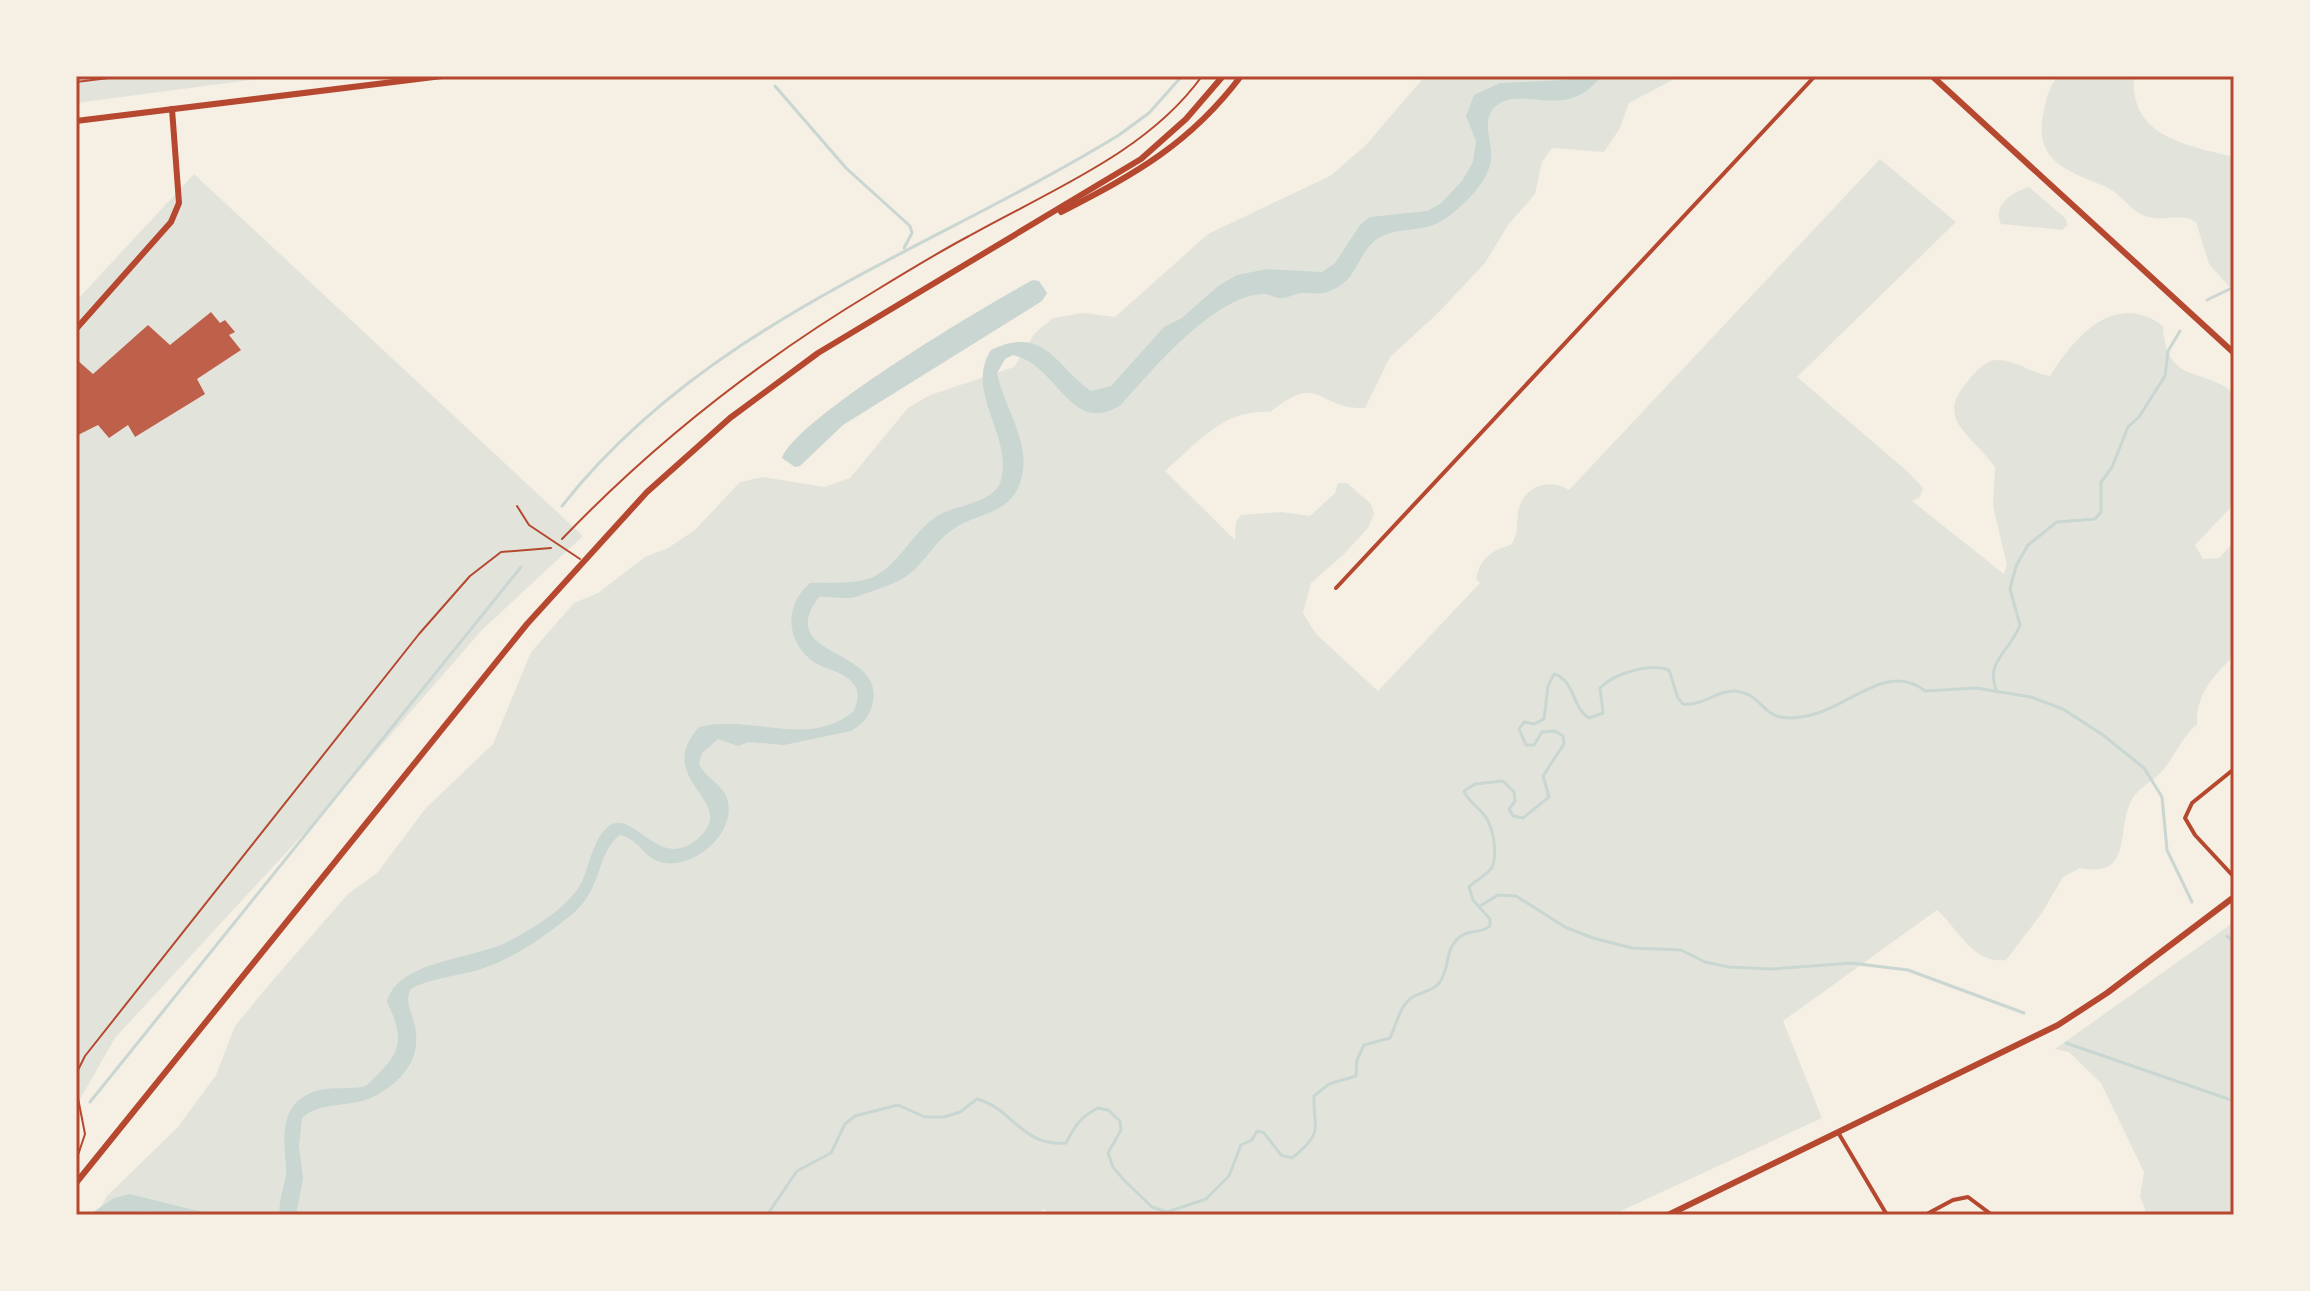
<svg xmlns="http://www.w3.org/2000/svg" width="2310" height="1291" font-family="'Alegreya Sans',sans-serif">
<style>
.green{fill:#e2e4dc}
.water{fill:#c9d6d2}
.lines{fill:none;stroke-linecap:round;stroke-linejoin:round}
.stream{stroke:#c9d6d2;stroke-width:3}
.building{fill:#bf614a}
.path{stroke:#b5482f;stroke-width:2}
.service{stroke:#b5482f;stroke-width:2}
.minor{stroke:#b5482f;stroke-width:4}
.tertiary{stroke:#b5482f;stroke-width:6}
.secondary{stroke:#b5482f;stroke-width:6}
.neatline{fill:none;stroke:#b5482f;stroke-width:3}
</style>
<rect width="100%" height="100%" fill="#f6efe4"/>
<g class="green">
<path d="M76 76H281L76 103Z"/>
<path d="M1425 76H1680L1629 103 1620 128 1604 152 1552 148 1542 162 1535 194 1508 225 1485 263 1437 314 1390 357 1365 408C1315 409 1322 371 1270 412 1223 409 1198 443 1165 471L1235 540 1236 522 1241 515 1282 512 1310 516 1335 493 1338 483H1347L1371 504 1374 514 1368 528 1343 555 1311 583 1303 613 1316 634 1378 691 1480 583 1476 579C1480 558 1492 550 1511 545 1521 531 1514 518 1521 503 1529 484 1552 479 1569 490L1880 159 1956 222 1797 377 1907 471 1923 488 1920 497 1912 501 2004 574 2007 565 1993 506 1995 467C1973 436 1933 419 1968 381 1975 372 1985 360 1997 360 2016 360 2031 373 2050 376 2075 336 2115 290 2163 326 2166 385 2203 367 2234 393V504L2195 545 2203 559 2219 558 2234 542V656C2213 676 2196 695 2197 724 2182 737 2176 754 2164 769 2156 779 2143 785 2135 795 2113 822 2138 880 2080 868L2063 877 2042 913 2006 960C1973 965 1958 928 1937 910L1783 1021 1822 1118 1612 1215H1049L1044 1209 1034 1215H96L107 1196 178 1127 216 1075 235 1026 267 987 348 894 377 873 426 808 493 744 531 652 574 603 598 593 645 557 668 548 695 530 740 482 763 477 824 487 850 478 908 408 930 395 1014 367 1035 333 1053 318 1083 313 1115 317 1208 234 1330 176 1365 146Z"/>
<path d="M2058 76H2134C2129 137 2187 145 2234 157V292L2209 264 2196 222C2179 212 2168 222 2149 217 2129 212 2122 193 2104 186 2066 170 2032 161 2044 110 2047 96 2049 87 2058 76Z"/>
<path d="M194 174 583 536 482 630 319 817 115 1038 76 1106V301Z"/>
<path d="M2029 187 2065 218 2068 225 2062 230 2001 224C1992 205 2012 192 2029 187Z"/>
<path d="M2234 922V1215H2147L2140 1196 2144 1172 2101 1083 2069 1052 2055 1049Z"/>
</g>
<g class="water">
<path d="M1575 76H1601C1567 123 1521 84 1496 106 1480 120 1493 141 1491 159 1489 181 1466 203 1449 216 1427 234 1401 226 1380 237 1360 248 1358 276 1338 287 1322 296 1319 293 1303 293 1296 292 1288 299 1280 298 1273 298 1269 293 1262 294 1213 297 1152 370 1121 405 1069 437 1060 366 1013 355L1005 359 997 373C1004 408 1032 443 1021 480 1011 514 980 512 955 528 932 542 922 571 896 582 890 585 862 595 855 597 844 600 831 596 819 597 773 658 883 647 873 701 871 715 863 724 851 731L784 745 749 742 738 746 718 739 702 753 699 764C706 779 725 785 728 802 735 836 691 871 660 862 644 857 637 838 620 835 596 852 603 891 570 916 542 938 515 958 481 969 460 976 429 978 411 989 405 1000 410 1008 413 1019 424 1053 407 1078 377 1095 353 1109 320 1100 302 1118L299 1146 303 1179 296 1215H280C277 1198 288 1183 286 1165 283 1136 280 1102 316 1091 332 1086 349 1090 366 1086 398 1055 408 1045 387 1002 398 960 472 960 507 942 531 930 564 910 579 887 590 869 591 840 609 826 632 809 657 867 692 843 749 803 649 783 699 727 751 713 807 750 854 711 857 702 860 695 855 686 845 670 825 671 811 660 785 639 785 604 810 583 831 582 860 585 877 575 902 560 914 530 939 515 956 505 995 503 1001 480 1013 435 964 392 991 350 1045 324 1056 367 1091 391L1111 386 1164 327 1182 318 1218 286 1237 275 1267 269 1322 272 1335 263 1360 225 1370 217 1427 211 1440 204 1462 181 1473 162 1476 141 1466 116 1474 95 1500 83 1565 80Z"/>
<path d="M1033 280 1039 281 1047 293 1042 301 843 425 800 466 795 467 782 458C796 418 989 303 1033 280Z"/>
<path d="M130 1194 214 1215H158L148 1211 89 1215 114 1198Z"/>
</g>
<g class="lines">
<g class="stream">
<path d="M775 86 846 168 910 226 912 233 904 248"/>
<path d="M2207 300 2234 287"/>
<path d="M562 506C707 322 926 253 1119 135L1149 113 1182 76"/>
<path d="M1997 692C1984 661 2010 652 2020 625L2010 589 2016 566 2028 545 2057 522 2095 519 2101 512V482L2112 467 2128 427 2139 417 2165 376 2168 351 2180 331"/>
<path d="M1480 906 1498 895 1516 896 1565 927 1593 938 1632 948 1681 950 1705 962 1729 967 1772 969 1851 963 1908 970 2024 1013"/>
<path d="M2227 936 2234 942"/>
<path d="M2066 1043 2234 1101"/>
<path d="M90 1102 521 567"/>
<path d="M767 1215 797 1171 831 1153 845 1124 855 1116 898 1105 925 1117H944L960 1112 977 1099C1012 1108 1022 1147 1066 1143 1075 1126 1080 1117 1098 1108L1108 1110 1120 1121 1121 1130 1108 1153 1113 1167 1124 1180 1152 1207 1167 1212 1206 1199 1229 1176 1241 1145 1252 1140 1257 1131 1264 1133 1281 1155 1292 1158C1325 1131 1313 1131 1314 1096L1329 1084 1356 1076 1357 1060 1364 1045 1390 1038C1396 1026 1399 1008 1410 999 1419 992 1436 991 1441 980 1451 963 1444 949 1461 936 1470 929 1481 934 1490 926V919L1473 900 1469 887C1475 881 1483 877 1489 871 1499 861 1494 833 1488 821 1482 808 1469 804 1464 791L1475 784 1503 781 1514 792 1515 801 1509 809 1513 816 1523 818 1549 797 1543 776 1564 744 1563 736 1555 731 1542 732 1534 745H1526L1519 729 1524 722 1534 724 1544 719 1548 686 1554 674C1575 680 1572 708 1589 718L1603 713 1600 688C1614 673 1651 663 1669 670L1678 698 1683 704C1704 706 1717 690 1735 691 1771 695 1757 731 1818 713 1853 702 1890 663 1925 691L1976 688 2031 697 2063 709 2103 735 2144 768 2162 797 2167 850 2192 902"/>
</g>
</g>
<path class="building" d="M211 312 220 323 225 320 235 332 229 335 241 350 197 379 205 394 135 437 128 425 109 438 98 425 76 436V359L93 374 148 325 170 345Z"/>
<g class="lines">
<g class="path">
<path d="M76 82 125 76"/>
<path d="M562 539C655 442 760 360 875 291 906 272 937 253 969 236 1049 191 1148 152 1202 76"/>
<path d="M76 1074 85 1056 419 634 470 576 501 552 551 548"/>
<path d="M76 1088 85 1134 76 1161"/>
</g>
<path class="service" d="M517 506 529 525 580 559"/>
<g class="minor">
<path d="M1336 588 1815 76"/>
<path d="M2234 769 2192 803 2185 818 2195 835 2234 877"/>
<path d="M1839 1134 1887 1215"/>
<path d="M1925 1215 1953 1200 1968 1197 1992 1215"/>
</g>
<g class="tertiary">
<path d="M1932 76 2234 353"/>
<path d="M1061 212C1135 174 1190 144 1241 76"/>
<path d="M76 329 171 222 179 203 172 109"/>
<path d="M76 1183 527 624 647 492 730 418 818 353 1141 159 1186 119 1223 76"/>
<path d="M1668 1215 2058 1025 2107 993 2234 897"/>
</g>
<path class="secondary" d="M76 121 442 76"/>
</g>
<rect width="2310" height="1291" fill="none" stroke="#f6efe4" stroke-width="156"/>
<rect x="78" y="78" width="2154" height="1135" class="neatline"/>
</svg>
